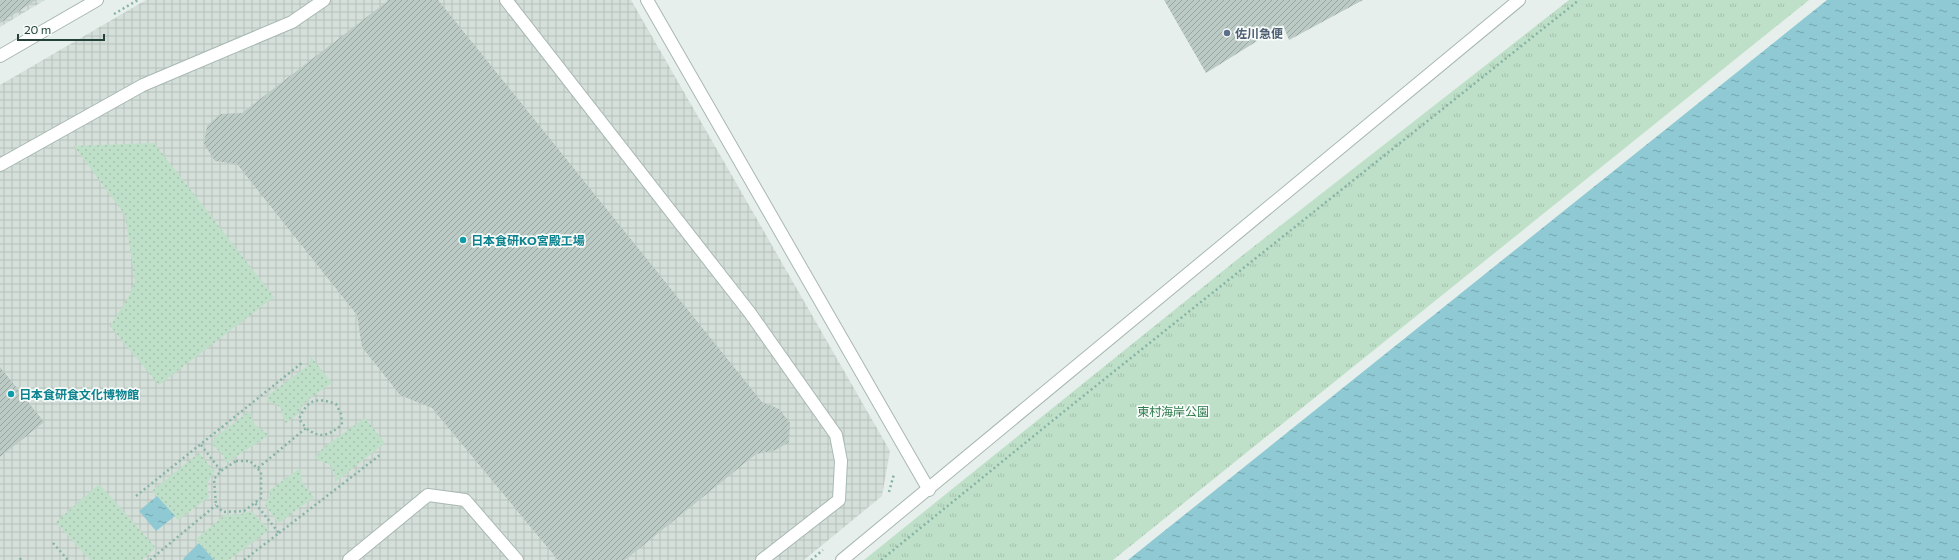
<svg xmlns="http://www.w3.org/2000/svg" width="1959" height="560" font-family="Commissioner,'Noto Sans JP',sans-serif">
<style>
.industrial{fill:url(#industrial-grid)}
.grass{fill:url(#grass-dots)}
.park{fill:url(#park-tufts)}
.water{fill:url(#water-ripples)}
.building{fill:url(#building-hatch)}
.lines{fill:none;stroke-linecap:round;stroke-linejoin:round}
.service-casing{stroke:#a8b8b2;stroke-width:14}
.tertiary-casing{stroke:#a8b8b2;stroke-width:14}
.path{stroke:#86b3a5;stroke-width:2.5;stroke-dasharray:2 3;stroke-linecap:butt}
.service{stroke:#fff;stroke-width:12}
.tertiary{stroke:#fff;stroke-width:12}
.service-dot{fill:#5c6f8a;stroke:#f7fbf9;stroke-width:1.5}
.culture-dot{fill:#0f9aa8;stroke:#f7fbf9;stroke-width:1.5}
.labels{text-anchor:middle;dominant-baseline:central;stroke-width:3.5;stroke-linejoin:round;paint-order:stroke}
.service-label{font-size:12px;font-weight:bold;fill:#4e5e75;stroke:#f7fbf9;text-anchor:start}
.culture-label{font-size:12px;font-weight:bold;fill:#0d838f;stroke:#f7fbf9;text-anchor:start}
.park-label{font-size:12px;fill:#2d7a4b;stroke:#f7fbf9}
</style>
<defs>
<pattern id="industrial-grid" width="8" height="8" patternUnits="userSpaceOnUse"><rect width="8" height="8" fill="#d4dfda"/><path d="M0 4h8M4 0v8" fill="none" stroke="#b6c1bc"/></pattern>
<pattern id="grass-dots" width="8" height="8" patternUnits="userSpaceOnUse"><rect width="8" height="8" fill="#bfe0c8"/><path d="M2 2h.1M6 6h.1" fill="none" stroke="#a4c1ad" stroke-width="1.8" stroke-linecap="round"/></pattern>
<pattern id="park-tufts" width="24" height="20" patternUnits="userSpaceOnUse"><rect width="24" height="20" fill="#bfe0c8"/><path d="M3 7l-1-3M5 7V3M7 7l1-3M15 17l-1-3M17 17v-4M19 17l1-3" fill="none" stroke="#a4c1ad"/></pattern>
<pattern id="water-ripples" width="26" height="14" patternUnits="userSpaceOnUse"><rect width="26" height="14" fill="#8ec9d4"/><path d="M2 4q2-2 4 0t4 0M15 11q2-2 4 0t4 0" fill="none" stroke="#74a5ad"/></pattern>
<pattern id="building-hatch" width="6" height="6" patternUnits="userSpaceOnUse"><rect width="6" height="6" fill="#bbcac4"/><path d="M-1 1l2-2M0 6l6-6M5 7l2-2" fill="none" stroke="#98a6a0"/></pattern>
</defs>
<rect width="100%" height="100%" fill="#e6efeb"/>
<g class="industrial">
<path d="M0 0H45L0 27Z"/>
<path d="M146 0H631L890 451 882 496 804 560H0V85Z"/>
</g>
<g class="grass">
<path d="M154 143 274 297 159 385 110 326 129 296 135 281 125 215 74 146Z"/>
<path d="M311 357 332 383 310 398 301 407 297 415 286 423C278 409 288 409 268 401L267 396 309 365Z"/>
<path d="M250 411 254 424 269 435 226 463 223 455 212 444 215 437Z"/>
<path d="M365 418 385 443 335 482V475L330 465 315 458 323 448Z"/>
<path d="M199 453 215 472C207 480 206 485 209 497L178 520 152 491Z"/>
<path d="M300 468 302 483 314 497 279 523 265 505 270 495V490Z"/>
<path d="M99 484 156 548 142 560H90L56 522Z"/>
<path d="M251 511 269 530 229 560H214L196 539 225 515 241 514Z"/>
</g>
<path class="park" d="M1569 0H1809L1113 560H864L1234 262Z"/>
<g class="water">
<path d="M1827 0H1959V560H1128Z"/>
<path d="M157 496 175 516 156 531 139 511Z"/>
<path d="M199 543 214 560H184L183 559Z"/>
</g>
<g class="building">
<path d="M0 0H36L0 23Z"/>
<path d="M389 0H438L762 402 779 409 790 423 789 442 776 450 756 454 625 560H558L432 408 400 395 362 347 357 315 237 164 215 161 204 144 207 126 220 114 242 113Z"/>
<path d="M1164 0H1363L1289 40 1283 25 1206 73Z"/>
<path d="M0 367 44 422 0 457Z"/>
</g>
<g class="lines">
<g class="service-casing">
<g id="service">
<path d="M506 0 750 313 836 435 841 461 839 500 762 560"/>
<path d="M0 165 143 85 292 22 324 0"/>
<path d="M349 560 428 495 465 500 517 560"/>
</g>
</g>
<g class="tertiary-casing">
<g id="tertiary">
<path d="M647 0 929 490"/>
<path d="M0 56 97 0"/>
<path d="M842 560 1519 0"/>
</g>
</g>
<g class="path">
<path d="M114 14 138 0"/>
<path d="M201 445 221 471"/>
<path d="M236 461H250L261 472V498L244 511 223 512 216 505 214 479 221 471Z"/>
<path d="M258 468 306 428 299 419C308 399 316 397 336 404L341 414 342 425C328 435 321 440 306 428"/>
<path d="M889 492 894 474"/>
<path d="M136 496 303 362"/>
<path d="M279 533 380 455"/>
<path d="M53 543 68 560"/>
<path d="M20 558 21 560"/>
<path d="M150 560 216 505"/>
<path d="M244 560 279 533 255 503"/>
<path d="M811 560 823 550"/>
<path d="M881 560 1067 409 1579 0"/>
</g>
<use href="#service" class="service"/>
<use href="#tertiary" class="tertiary"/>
</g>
<circle class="service-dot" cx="1227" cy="33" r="4"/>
<g class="culture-dot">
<circle cx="463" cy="240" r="4"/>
<circle cx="11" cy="394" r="4"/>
</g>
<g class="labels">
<g class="service-label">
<text x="1235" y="33">佐川急便</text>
</g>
<g class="culture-label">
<text x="471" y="240">日本食研KO宮殿工場</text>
<text x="19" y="394">日本食研食文化博物館</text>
</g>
<g class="park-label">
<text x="1173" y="411">東村海岸公園</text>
</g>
</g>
<path d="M18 34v6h86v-6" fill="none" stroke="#24423a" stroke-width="2"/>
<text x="24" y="34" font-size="12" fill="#24423a" stroke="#f7fbf9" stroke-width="3" paint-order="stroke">20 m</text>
</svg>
